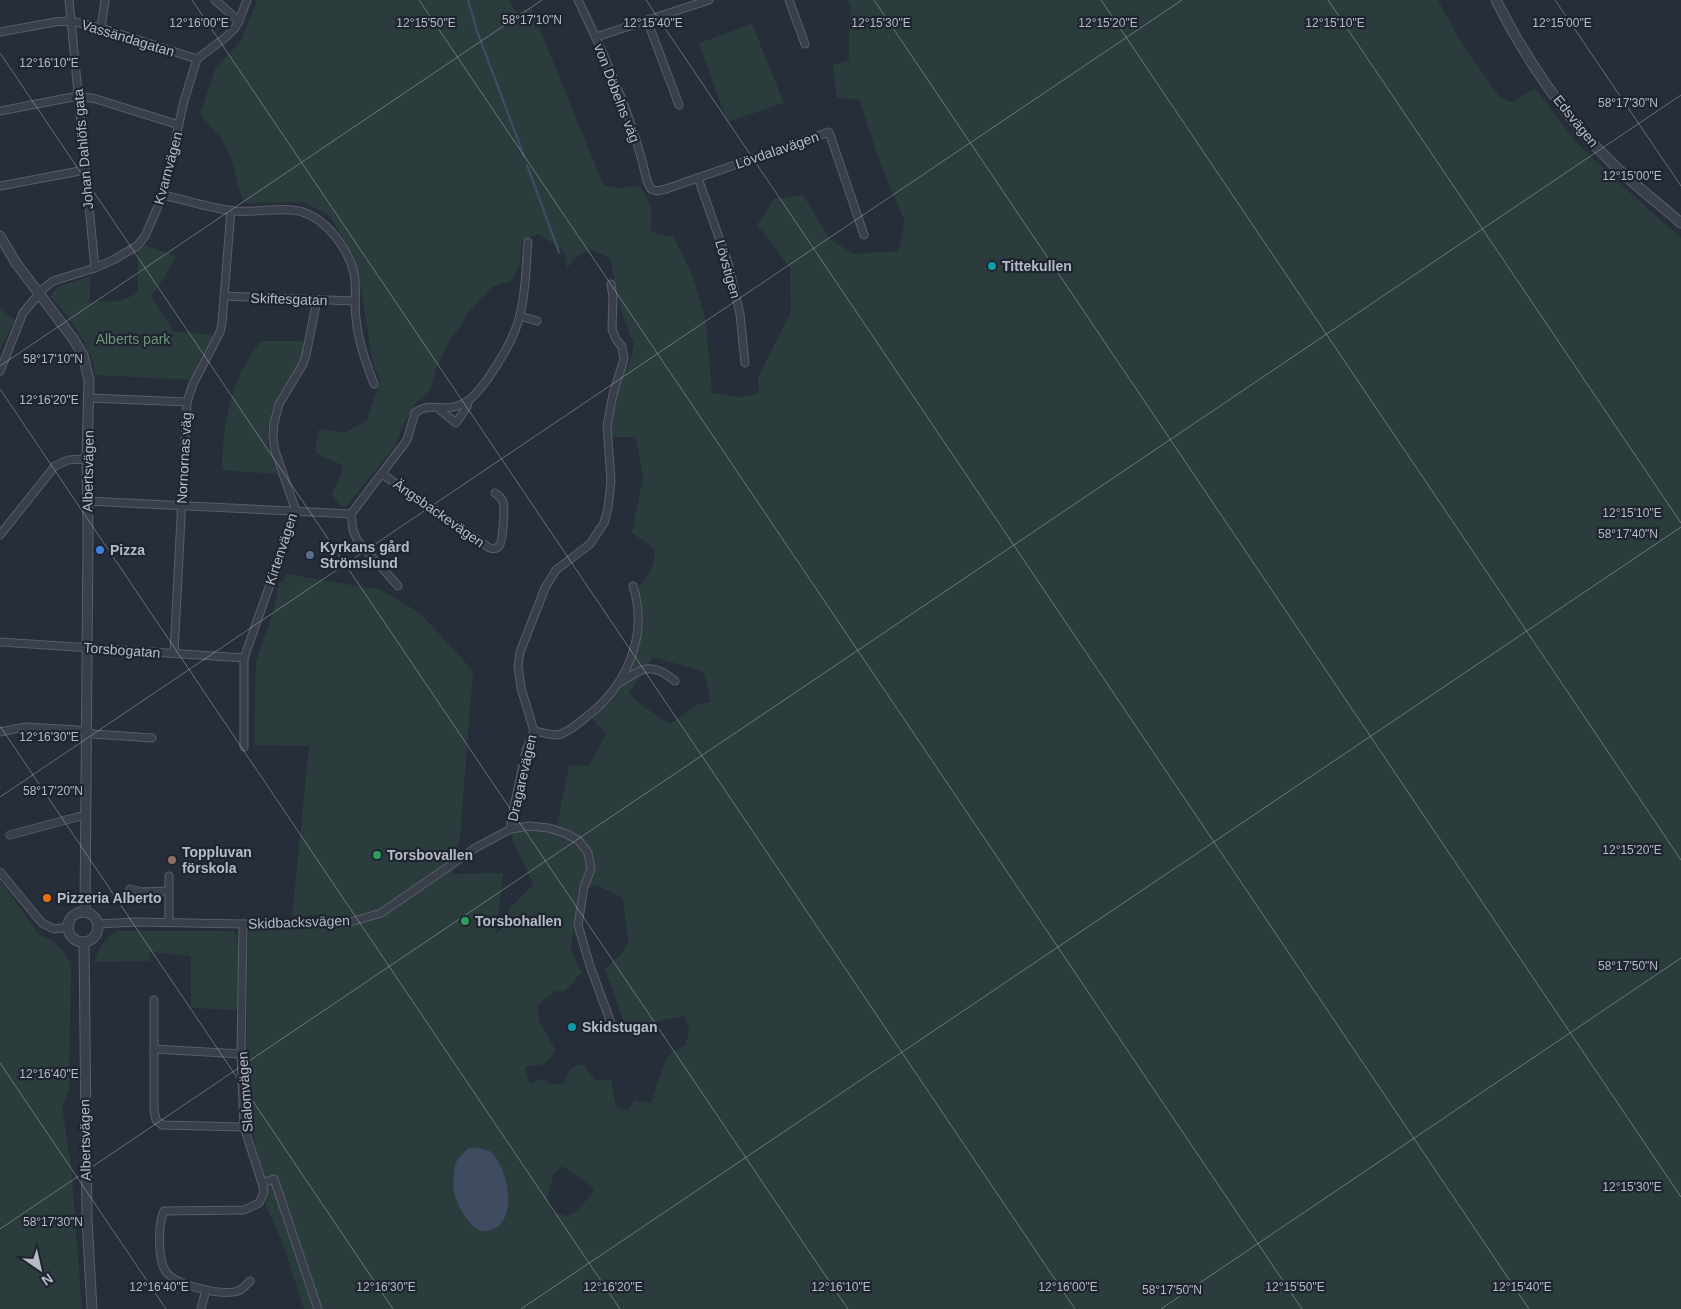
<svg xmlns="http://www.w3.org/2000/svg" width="1681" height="1309" font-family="Arial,sans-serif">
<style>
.green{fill:#2b3c3d;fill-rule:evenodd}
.water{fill:#3e4b61}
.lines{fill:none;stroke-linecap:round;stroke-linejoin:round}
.stream{stroke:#3e4b61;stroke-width:2.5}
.minor-casing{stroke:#585e69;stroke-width:9}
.tertiary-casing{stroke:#585e69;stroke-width:11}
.minor{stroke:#3a404b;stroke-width:7}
.tertiary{stroke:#3a404b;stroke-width:9}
.ticks{fill:none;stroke:#b5bbc6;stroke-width:1;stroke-opacity:0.45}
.culture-dot{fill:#0f9aa8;stroke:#1f2530;stroke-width:2}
.shop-dot{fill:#3f7fe0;stroke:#1f2530;stroke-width:2}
.service-dot{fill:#5c6f8a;stroke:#1f2530;stroke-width:2}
.leisure-dot{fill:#2e9e5b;stroke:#1f2530;stroke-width:2}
.education-dot{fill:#8d6e63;stroke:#1f2530;stroke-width:2}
.food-dot{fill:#e8710a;stroke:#1f2530;stroke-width:2}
.labels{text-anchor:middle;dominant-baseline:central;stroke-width:4.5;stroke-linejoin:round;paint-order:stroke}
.street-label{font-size:14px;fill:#b5bbc6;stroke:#1f2530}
.poi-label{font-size:14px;font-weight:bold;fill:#b5bbc6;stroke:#1f2530;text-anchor:start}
.park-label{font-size:14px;fill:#6f9479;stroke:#1f2530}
.ticks-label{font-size:12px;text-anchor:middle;fill:#b5bbc6;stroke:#1f2530;stroke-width:4.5;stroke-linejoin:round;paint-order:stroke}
</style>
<rect width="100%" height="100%" fill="#262e3a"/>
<g class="green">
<path d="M257 0H508L517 13 531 8 604 186 619 188 640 186C649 202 654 210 650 230L659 235 673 236 692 274 706 321 712 393 741 397 759 393 758 377 791 312 790 268 757 225 774 199 803 195 829 238 853 254 898 251 905 222 877 155 860 100 837 98 833 65 849 60V38L851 6 847 0H1438L1459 39 1500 98 1512 102 1535 88 1574 140 1608 173 1681 238V1309H304L282 1242 265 1204 268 1190 260 1168 251 1122 246 1079 248 933 252 927 327 928 326 914 292 917 309 746 254 745 256 662 275 606 279 582 283 583 286 574 381 590 420 613 473 671 460 837 452 874 503 873 496 934 503 927 510 908 533 884 512 839 514 824 557 825 569 765 589 766 606 734 590 716 607 703 619 687 640 643 642 616 638 587C650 576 654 565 655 549L632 533 643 478 636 437H610L609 423 613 396 630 361 634 345 622 314 610 258 592 250 580 254 567 268 564 251 539 234 522 240 520 262 513 280 492 287 472 308 448 344 436 369 431 388 416 403 402 427 395 446 346 507 339 505 332 494 342 472V465L317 454 315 450 319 429 345 433 367 420 380 380 373 365 362 294 353 256 330 216 303 202 245 203C237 189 236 173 231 158 225 141 211 127 200 114L216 67 241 41ZM653 657 704 672 711 702 698 704 670 724 641 705 629 693ZM597 885 623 899 628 941 622 953 605 969 623 1020C638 1029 644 1026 659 1021 667 1019 676 1018 684 1016L689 1028 686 1045 672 1052 664 1064 651 1103 634 1100 629 1109 618 1108 615 1102 611 1080H595L584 1065 580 1064 570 1069 564 1083 552 1085 544 1079 530 1083 525 1067 545 1064 556 1051 540 1023 537 1005 556 991H565L582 972 571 951 578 892ZM562 1166 591 1186 594 1192 576 1211 567 1216 552 1212 547 1198 554 1174Z"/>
<path d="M752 24 784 103 727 122 699 43Z"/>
<path d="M144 245 176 256 164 278 151 296 173 331 214 335 200 358 191 380 95 375C94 349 67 314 50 296L59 286 91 276 89 302C109 300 123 305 138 291V251Z"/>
<path d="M0 308 15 320 0 349Z"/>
<path d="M261 341H306L301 358 293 374 279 394 272 411 268 430V447L277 474 222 470C223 424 230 378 261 341Z"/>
<path d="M0 881 10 893 39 935 53 941 65 953 71 964 69 1090 62 1108 71 1165 82 1309H0Z"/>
<path d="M120 931H234C242 944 238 992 238 1010L191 1008V956L150 952 149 961 94 962C99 948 105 935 120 931Z"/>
</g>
<path class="water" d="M469 1148C476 1148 485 1148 491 1152 509 1168 520 1226 487 1231 470 1234 454 1200 453 1186 453 1180 454 1172 455 1166 457 1158 462 1154 469 1148Z"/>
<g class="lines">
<g class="stream">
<path d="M468 0 477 31 524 156"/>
<path d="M527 165 559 252"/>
</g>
<g class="minor-casing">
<g id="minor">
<path d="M69 0 95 268"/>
<path d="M215 0 239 21"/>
<path d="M578 0C606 58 633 118 647 181L651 189 657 191 666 189 829 132 864 235"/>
<path d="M789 0 805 44"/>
<path d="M647 20 679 105"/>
<path d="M101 28 105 0"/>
<path d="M0 32 55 22 71 21 101 28 197 59"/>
<path d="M596 37 709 0"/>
<path d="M0 111 78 96 96 99 179 125"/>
<path d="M698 178 729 266 740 314 745 363"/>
<path d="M0 186 85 170"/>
<path d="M163 195C186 200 210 208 234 211 276 214 303 196 335 236 343 246 351 260 354 273 357 288 354 303 356 318 358 341 366 363 374 384"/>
<path d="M224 296 355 301"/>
<path d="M520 316 537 321"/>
<path d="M0 371 23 313 43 289 53 281 95 268 113 260 137 246 145 236 163 195 184 101 197 59 226 37 235 28 239 21 247 0"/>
<path d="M90 398 187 402"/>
<path d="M439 409 456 423 467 407 468 402"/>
<path d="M382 474 488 547C492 549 495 550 499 546 503 542 505 508 503 502 502 498 498 495 495 493"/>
<path d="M86 501 351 514"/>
<path d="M0 535 55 466 68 460 87 459"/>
<path d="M398 586 357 540 353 530 351 514 407 440 415 413C430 400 445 415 466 402 475 397 483 385 489 377 502 358 515 337 520 315 526 291 526 265 528 242"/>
<path d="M0 642 244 658"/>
<path d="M174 653 187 402 193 384 220 332 222 323 231 210"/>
<path d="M621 682C643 667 653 662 675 681"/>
<path d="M534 731C541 732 549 735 557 735 567 733 578 724 586 717 626 687 649 636 633 586"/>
<path d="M0 732 25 727 78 730 93 734 152 738"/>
<path d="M244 747V658L296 511 275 451 273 438 274 423 279 404 303 364 306 355 317 300"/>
<path d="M511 829V821L526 751 534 731 521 688 518 666 520 652 545 588 556 570 590 544 604 523 608 508 611 481 607 426 613 394 624 359 622 347 616 339 612 329 613 297 611 284"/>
<path d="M10 835 77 817 86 816"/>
<path d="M0 872 42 923 54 929 69 927"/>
<path d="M130 889 142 892 169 891"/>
<path d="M169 922V876"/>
<path d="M98 924 136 922 243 924 347 923 381 913 477 847 511 829 529 826 549 828 567 834 579 841 588 853 591 869 584 887 578 925 590 966 611 1023"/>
<path d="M243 924 241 1054 244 1127 262 1183 264 1192 259 1203 244 1210 164 1211C158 1224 157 1264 168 1274 179 1286 222 1296 238 1291 243 1289 247 1284 250 1281"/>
<path d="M154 1000V1110L156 1120 162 1125 244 1127"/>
<path d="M154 1049 241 1054"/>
<path d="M262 1183 274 1179 318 1309"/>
<path d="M201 1309 206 1290"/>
</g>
</g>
<g class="tertiary-casing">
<g id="tertiary">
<path d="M1496 0C1524 56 1566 119 1611 162 1633 184 1658 203 1681 223"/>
<path d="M0 236 16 263 74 340 83 355 89 380 87 459 88 536 85 912"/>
<circle cx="83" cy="927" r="15"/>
<path d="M84 942 87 1220 92 1309"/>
</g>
</g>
<use href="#minor" class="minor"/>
<use href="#tertiary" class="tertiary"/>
</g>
<path class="ticks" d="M192 0 1075 1309M419 0 1302 1309M646 0 1529 1309M874 0 1681 1197M1101 0 1681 860M1328 0 1681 523M1555 0 1681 186M0 53 848 1309M0 366 542 0M0 389 620 1309M0 726 393 1309M0 797 1182 0M0 1063 166 1309M0 1229 1681 95M521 1309 1681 527M1161 1309 1681 958"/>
<g class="culture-dot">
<circle cx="992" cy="266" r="5"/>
<circle cx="572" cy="1027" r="5"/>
</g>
<circle class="shop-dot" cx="100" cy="550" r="5"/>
<circle class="service-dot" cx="310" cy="555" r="5"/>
<g class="leisure-dot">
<circle cx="377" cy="855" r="5"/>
<circle cx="465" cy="921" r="5"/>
</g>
<circle class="education-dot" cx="172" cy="860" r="5"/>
<circle class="food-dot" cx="47" cy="898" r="5"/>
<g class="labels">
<g class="street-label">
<text transform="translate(128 38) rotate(17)">Vassändagatan</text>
<text transform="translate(617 93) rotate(69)">von Döbelns väg</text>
<text transform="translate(1576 121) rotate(51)">Edsvägen</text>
<text transform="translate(83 149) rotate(-95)">Johan Dahlöfs gata</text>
<text transform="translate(777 150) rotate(-19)">Lövdalavägen</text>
<text transform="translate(168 168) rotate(-75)">Kvarnvägen</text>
<text transform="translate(728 269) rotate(74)">Lövstigen</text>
<text transform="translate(289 299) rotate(2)">Skiftesgatan</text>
<text transform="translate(184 458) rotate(-87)">Nornornas väg</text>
<text transform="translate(88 471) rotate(-89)">Albertsvägen</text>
<text transform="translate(439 513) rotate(35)">Ängsbackevägen</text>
<text transform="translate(281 549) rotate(-72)">Kirtenvägen</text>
<text transform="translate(122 650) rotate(4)">Torsbogatan</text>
<text transform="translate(522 778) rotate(-77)">Dragarevägen</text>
<text transform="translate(299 922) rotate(-2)">Skidbacksvägen</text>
<text transform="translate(245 1092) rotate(-94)">Slalomvägen</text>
<text transform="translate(85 1140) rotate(-91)">Albertsvägen</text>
</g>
<g class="poi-label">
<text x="1002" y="266">Tittekullen</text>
<text x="320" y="547">Kyrkans gård<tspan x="320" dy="16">Strömslund</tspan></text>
<text x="110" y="550">Pizza</text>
<text x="182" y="852">Toppluvan<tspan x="182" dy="16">förskola</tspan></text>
<text x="387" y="855">Torsbovallen</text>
<text x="57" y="898">Pizzeria Alberto</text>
<text x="475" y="921">Torsbohallen</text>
<text x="582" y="1027">Skidstugan</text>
</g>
<g class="park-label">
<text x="133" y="339">Alberts park</text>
</g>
</g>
<g class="ticks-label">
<text x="532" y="24">58°17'10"N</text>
<text x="199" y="27">12°16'00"E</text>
<text x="426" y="27">12°15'50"E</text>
<text x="653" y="27">12°15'40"E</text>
<text x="881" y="27">12°15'30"E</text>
<text x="1108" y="27">12°15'20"E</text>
<text x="1335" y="27">12°15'10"E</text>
<text x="1562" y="27">12°15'00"E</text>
<text x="49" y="67">12°16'10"E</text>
<text x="1628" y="107">58°17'30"N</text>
<text x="1632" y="180">12°15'00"E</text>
<text x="53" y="363">58°17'10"N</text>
<text x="49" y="404">12°16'20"E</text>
<text x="1632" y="517">12°15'10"E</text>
<text x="1628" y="538">58°17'40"N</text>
<text x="49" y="741">12°16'30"E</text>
<text x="53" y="795">58°17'20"N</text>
<text x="1632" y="854">12°15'20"E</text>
<text x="1628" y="970">58°17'50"N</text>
<text x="49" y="1078">12°16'40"E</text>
<text x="1632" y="1191">12°15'30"E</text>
<text x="53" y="1226">58°17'30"N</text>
<text x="159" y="1291">12°16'40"E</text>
<text x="386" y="1291">12°16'30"E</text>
<text x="613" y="1291">12°16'20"E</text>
<text x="841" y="1291">12°16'10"E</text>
<text x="1068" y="1291">12°16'00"E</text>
<text x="1295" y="1291">12°15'50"E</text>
<text x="1522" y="1291">12°15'40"E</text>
<text x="1172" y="1294">58°17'50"N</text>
</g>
<g transform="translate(40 1269) rotate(146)" stroke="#1f2530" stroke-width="4" paint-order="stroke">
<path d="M0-4L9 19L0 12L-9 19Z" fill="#b5bbc6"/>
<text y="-8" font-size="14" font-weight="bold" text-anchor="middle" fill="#b5bbc6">N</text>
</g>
</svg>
